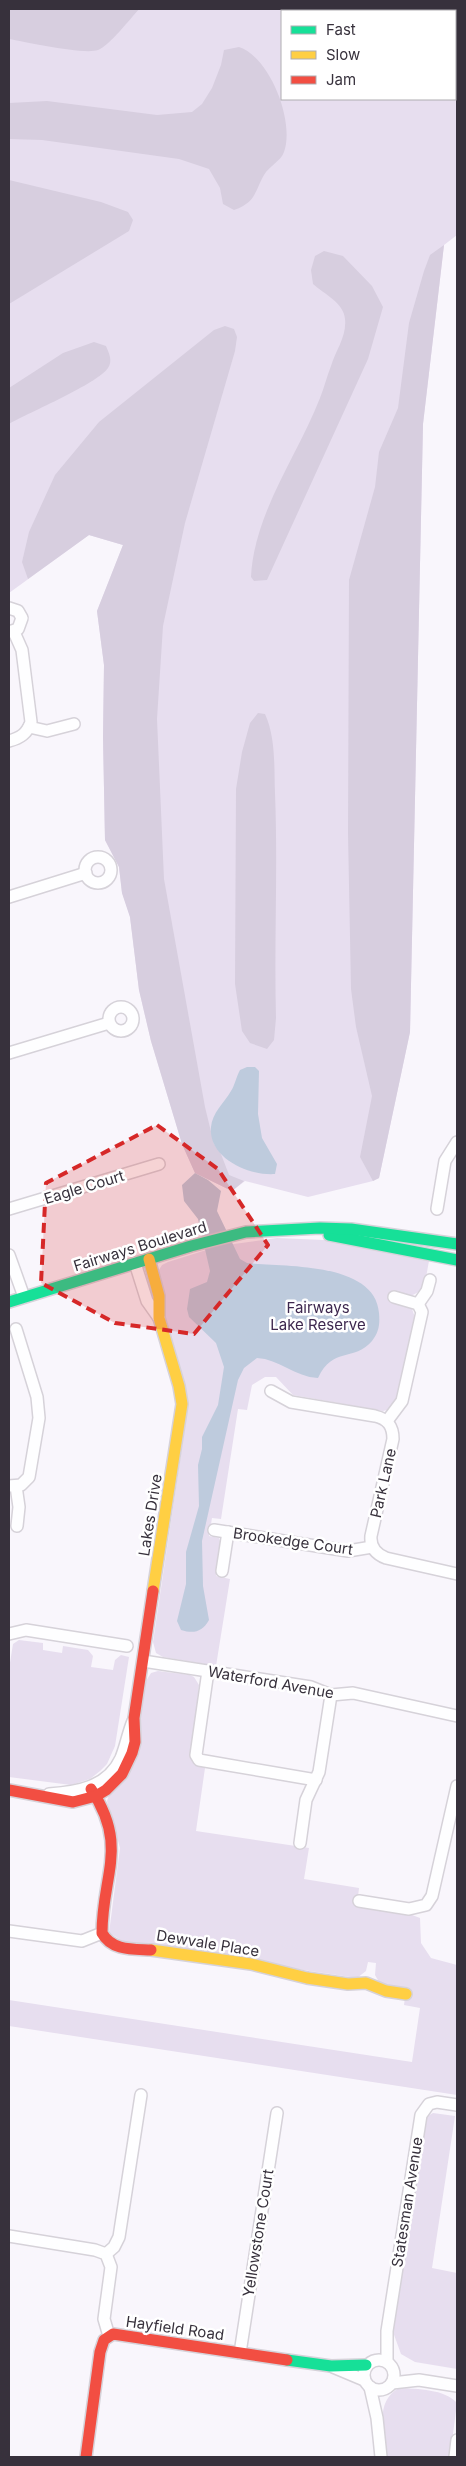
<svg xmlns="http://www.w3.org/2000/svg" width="466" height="2466" font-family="Inter,sans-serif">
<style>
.green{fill:#e7deef;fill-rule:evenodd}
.forest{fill:#d7cedf}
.water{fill:#becbdd}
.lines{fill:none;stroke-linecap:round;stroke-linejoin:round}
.street-casing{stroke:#d6d2d9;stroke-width:14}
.fast-casing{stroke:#d6d2d9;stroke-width:14}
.slow-casing{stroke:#d6d2d9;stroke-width:14}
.jam-casing{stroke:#d6d2d9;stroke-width:14}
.street{stroke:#fefeff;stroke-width:11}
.fast{stroke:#16e098;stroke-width:11}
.slow{stroke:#ffcf43;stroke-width:11}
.jam{stroke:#f24e42;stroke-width:11}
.marked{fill:#d62828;fill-opacity:0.2;stroke:#d62828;stroke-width:4;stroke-dasharray:10 6;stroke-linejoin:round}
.labels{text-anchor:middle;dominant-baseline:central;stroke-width:5;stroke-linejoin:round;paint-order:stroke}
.street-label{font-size:15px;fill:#37313c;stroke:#fff}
.park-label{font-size:15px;fill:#3e284f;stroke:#fff}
</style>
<rect width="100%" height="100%" fill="#f9f6fc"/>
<g class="green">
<path d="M9 9H457V235L444 245 423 424 410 1032 379 1178 373 1181 308 1197 245 1181 232 1191 195 1173 182 1144 151 1041 139 990 130 917 122 893 119 867 105 840 103 737 104 665 97 611 123 545 89 535 9 593ZM282 11H455V99H282Z"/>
<path d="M277 1238 324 1240 429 1261C426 1275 426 1294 408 1296L407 1306 412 1309 416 1320 397 1401 391 1409 383 1411 293 1395 276 1377H265L252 1385 247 1410 238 1409 221 1519 212 1518 209 1536 219 1538 221 1544 216 1576 230 1579 216 1666 163 1657 156 1653 153 1642 186 1420 157 1273 162 1265 168 1262 219 1246Z"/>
<path d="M19 1640 43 1643V1650L62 1653 63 1646 88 1650 93 1656 91 1667 113 1670 115 1660 121 1655 129 1657 115 1746 107 1764 100 1771 90 1779 71 1785 9 1777V1669L13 1644Z"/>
<path d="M158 1671 190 1675 194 1677 199 1685 191 1755 193 1762 205 1768 196 1831 309 1848 304 1879 359 1888 357 1905 407 1913 420 1918 421 1943 431 1958 457 1965V2095L9 2026V2000L412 2062 420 2008 404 2005 406 1990 379 1982 375 1975 376 1963 368 1962 366 1971 357 1978 128 1944 109 1933 120 1848 107 1801 146 1681 151 1673Z"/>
<path d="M433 2113 455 2116 432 2268 457 2273V2369L415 2362 401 2354 393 2332 426 2117Z"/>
<path d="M399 2388C417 2389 445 2389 457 2403L450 2457H386C384 2433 374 2402 399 2388Z"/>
</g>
<g class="forest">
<path d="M9 9H139C131 18 109 46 98 50 84 55 26 42 9 39Z"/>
<path d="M239 47C270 57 295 122 284 152 281 161 269 166 264 175 254 193 256 202 234 210L223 204 220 188 209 169 179 159 42 140 9 139V103L47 101 157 115 192 112 202 104 212 88 221 65 224 50Z"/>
<path d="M9 180 101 202 128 212 133 220 129 231 9 304Z"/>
<path d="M444 245 423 424 410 1032 379 1178 373 1181 360 1157 372 1096 356 1027 351 989 348 833 349 580 375 487 379 452 398 408 409 323 424 271 430 255Z"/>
<path d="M324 251 343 256 372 286 383 307 368 359 267 580 254 581 251 577C254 513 297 457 320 398 324 388 327 376 331 366 336 350 347 336 345 319 344 303 324 294 313 284L311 270 315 256Z"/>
<path d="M225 326 234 329 237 337 235 351 185 523 163 626 157 719 164 879 205 1107 214 1144 221 1154 229 1175 244 1181 232 1191 195 1173 182 1144 151 1041 139 990 130 917 122 893 119 867 105 840 103 737 104 665 97 611 123 545 89 535 28 579 22 562 29 532 55 475 99 422 214 330Z"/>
<path d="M94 342 106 346C109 353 113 361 108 368 97 384 30 412 9 424V388L63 353Z"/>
<path d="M258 713 265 714C276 738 274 768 275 793 278 868 274 943 276 1018L274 1040 267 1049 250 1043 242 1031 235 984 236 789 242 752 250 723Z"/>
</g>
<g class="water">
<path d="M247 1067H255L259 1071 258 1114 262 1138 277 1164 275 1174C249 1176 208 1158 211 1127 212 1113 224 1103 231 1091 235 1085 236 1077 240 1070Z"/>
<path d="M195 1173 208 1180 221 1191 217 1211 240 1259 247 1263C282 1267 375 1261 379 1313 380 1324 379 1332 372 1341 354 1362 333 1346 318 1378 295 1377 279 1359 257 1358L244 1368 238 1380 202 1541 203 1586 209 1620C202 1632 194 1634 181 1630L177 1621 186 1584V1552L199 1506 198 1465 202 1449V1437L218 1405 224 1367 216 1343 189 1317 187 1309 190 1289 207 1282 210 1271 198 1219 184 1201 182 1185Z"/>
</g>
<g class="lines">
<g class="street-casing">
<g id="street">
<path d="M9 608 18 611 22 618 18 629 9 632"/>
<path d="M29 727 47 731 74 724"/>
<path d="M9 741C20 738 27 734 31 722L22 650 14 632"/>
<circle cx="98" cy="870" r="13"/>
<path d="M9 897 86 873"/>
<circle cx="121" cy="1019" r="12"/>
<path d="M9 1053 109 1023"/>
<path d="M9 1209 159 1164"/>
<path d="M437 1209 445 1161 457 1142"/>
<path d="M9 1255 24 1297"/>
<path d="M135 1263 147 1301 159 1318"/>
<path d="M418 1304 427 1291 430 1280"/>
<path d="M271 1391 291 1402 375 1416C388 1419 393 1426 393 1439L371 1536C370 1547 376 1554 386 1558L457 1574"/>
<path d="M387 1421 402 1401 422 1312 418 1304 394 1297"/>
<path d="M9 1486 21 1485 29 1477 39 1418 37 1397 16 1329"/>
<path d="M16 1486 19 1507 17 1526"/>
<path d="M214 1530 348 1551 372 1547"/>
<path d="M222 1571 228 1532"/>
<path d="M9 1634 26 1630 127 1646"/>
<path d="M143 1661 311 1687 331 1695 353 1693 457 1716"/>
<path d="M208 1671 196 1755 199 1760 316 1780"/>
<path d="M49 1794C78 1792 108 1787 121 1758 126 1746 128 1733 133 1721"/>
<path d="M300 1843 306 1800 319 1772 331 1695"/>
<path d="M359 1901 409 1909 426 1905 432 1896 457 1786"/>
<path d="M9 1931 82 1941 102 1933"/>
<path d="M9 2236 95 2250 106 2254 111 2267 104 2319 109 2336"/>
<path d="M106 2254 114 2247 119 2237 141 2095"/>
<path d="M240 2353 277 2113"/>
<circle cx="379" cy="2375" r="15"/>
<path d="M387 2361V2331L421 2115 429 2104 437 2102 457 2105"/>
<path d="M333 2367 364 2380"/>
<path d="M392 2383 419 2380 457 2386"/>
<path d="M370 2387 377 2418 381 2457"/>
<path d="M455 2457 457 2440"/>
</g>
</g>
<g class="fast-casing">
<g id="fast">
<path d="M329 1235 457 1260"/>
<path d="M9 1302 191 1246 246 1232 320 1228 351 1229 457 1244"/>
<path d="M287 2360 331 2366 366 2365"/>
</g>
</g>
<g class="slow-casing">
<g id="slow">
<path d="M149 1259 159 1296V1318L179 1386 182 1404 153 1591"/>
<path d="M151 1950 251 1964 307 1978 348 1984 366 1983 386 1991 406 1994"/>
</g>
</g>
<g class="jam-casing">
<g id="jam">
<path d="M91 1789C129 1846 102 1875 102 1933 112 1951 133 1949 151 1950"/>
<path d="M9 1790 73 1802 96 1796 106 1790 122 1774 132 1753 135 1742 134 1718 153 1591"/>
<path d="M86 2457 100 2352 104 2340 113 2334 287 2360"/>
</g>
</g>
<use href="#street" class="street"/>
<use href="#fast" class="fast"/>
<use href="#slow" class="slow"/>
<use href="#jam" class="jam"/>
</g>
<path class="marked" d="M157 1125 218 1169 268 1245 194 1334 115 1323 41 1283 46 1183Z"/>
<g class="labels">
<g class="street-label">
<text transform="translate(84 1187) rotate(-17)">Eagle Court</text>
<text transform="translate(140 1246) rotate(-17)">Fairways Boulevard</text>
<text transform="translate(383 1483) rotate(-77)">Park Lane</text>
<text transform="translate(150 1515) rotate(-81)">Lakes Drive</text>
<text transform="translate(293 1541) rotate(8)">Brookedge Court</text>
<text transform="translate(271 1682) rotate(10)">Waterford Avenue</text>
<text transform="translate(208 1943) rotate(9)">Dewvale Place</text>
<text transform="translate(407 2202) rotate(-81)">Statesman Avenue</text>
<text transform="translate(258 2233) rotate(-81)">Yellowstone Court</text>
<text transform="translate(175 2328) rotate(8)">Hayfield Road</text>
</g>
<g class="park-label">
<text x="318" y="1307">Fairways<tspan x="318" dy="17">Lake Reserve</tspan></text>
</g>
</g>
<rect width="466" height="2466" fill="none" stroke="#37313c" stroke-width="20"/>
<rect x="281" y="10" width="175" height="90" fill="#ffffff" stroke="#afadb1"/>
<rect x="291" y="26" width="25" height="8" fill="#16e098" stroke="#afadb1"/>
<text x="326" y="35" font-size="15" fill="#37313c">Fast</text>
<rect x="291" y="51" width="25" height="8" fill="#ffcf43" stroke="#afadb1"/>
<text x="326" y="60" font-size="15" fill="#37313c">Slow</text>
<rect x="291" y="76" width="25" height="8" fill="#f24e42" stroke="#afadb1"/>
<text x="326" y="85" font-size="15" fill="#37313c">Jam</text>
</svg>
